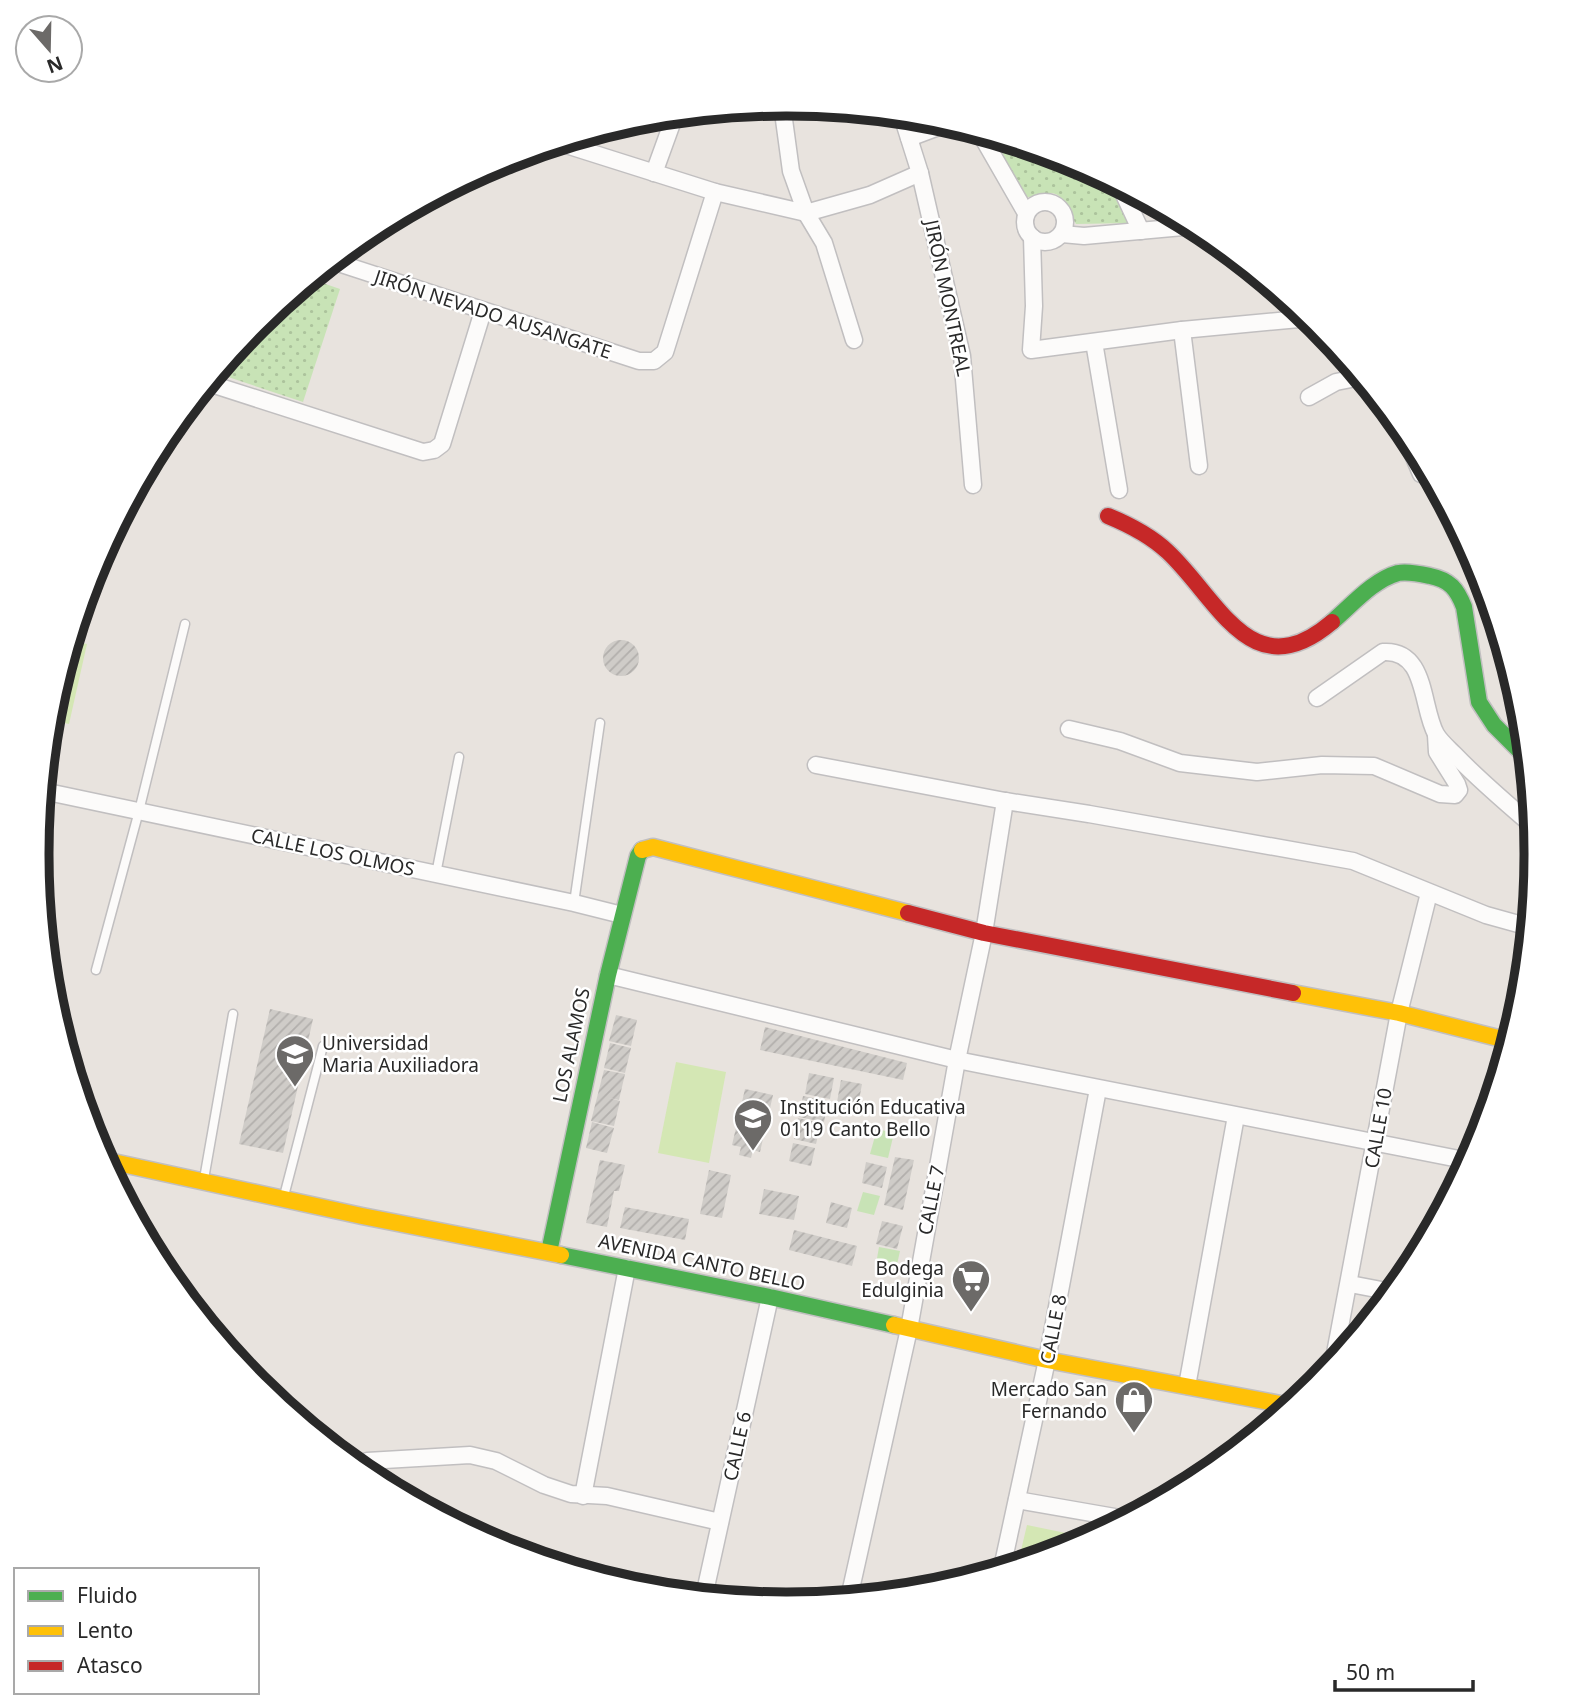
<svg xmlns="http://www.w3.org/2000/svg" width="1573" height="1708" font-family="'Noto Sans',sans-serif">
<style>
.park{fill:url(#park-dots)}
.garden{fill:#c8e3b6}
.pitch{fill:#d4e7b4}
.building{fill:url(#building-hatch)}
.lines{fill:none;stroke-linecap:round;stroke-linejoin:round}
.lane-casing{stroke:#c1bfc0;stroke-width:11}
.street-casing{stroke:#c1bfc0;stroke-width:19}
.fast-casing{stroke:#c1bfc0;stroke-width:19}
.slow-casing{stroke:#c1bfc0;stroke-width:19}
.jam-casing{stroke:#c1bfc0;stroke-width:19}
.lane{stroke:#fcfbfa;stroke-width:8}
.street{stroke:#fcfbfa;stroke-width:16}
.fast{stroke:#4caf50;stroke-width:16}
.slow{stroke:#ffc107;stroke-width:16}
.jam{stroke:#c62828;stroke-width:16}
.labels{text-anchor:middle;dominant-baseline:central;stroke-width:5;stroke-linejoin:round;paint-order:stroke}
.street-label{font-size:19px;fill:#292929;stroke:#fff}
.poi-label{font-size:19px;fill:#292929;stroke:#fff;text-anchor:start}
.rim{fill:none;stroke:#292929;stroke-width:9}
</style>
<defs>
<pattern id="park-dots" width="8" height="8" patternUnits="userSpaceOnUse" patternTransform="scale(1.75)"><rect width="8" height="8" fill="#c8e3b6"/><path d="M2 2h.1M6 6h.1" fill="none" stroke="#acc39c" stroke-width="1.8" stroke-linecap="round"/></pattern>
<pattern id="building-hatch" width="6" height="6" patternUnits="userSpaceOnUse" patternTransform="scale(1.75)"><rect width="6" height="6" fill="#cfccc8"/><path d="M-1 1l2-2M0 6l6-6M5 7l2-2" fill="none" stroke="#b2afac"/></pattern>
</defs>
<rect width="100%" height="100%" fill="#e8e3de"/>
<g class="park">
<path d="M987 135 1074 161 1109 180 1130 223 1076 224C1058 193 1063 187 1025 198Z"/>
<path d="M311 279 340 289 303 402 216 373 257 324Z"/>
</g>
<g class="garden">
<path d="M877 1129 894 1133 888 1158 870 1154Z"/>
<path d="M863 1192 880 1196 874 1215 857 1211Z"/>
<path d="M879 1247 900 1251 896 1269 876 1264Z"/>
</g>
<g class="pitch">
<path d="M261 320 249 359 232 354 257 324Z"/>
<path d="M72 641 87 644 69 724 50 720 51 707Z"/>
<path d="M676 1062 726 1072 709 1163 658 1153Z"/>
<path d="M1027 1525 1090 1538 1073 1547 1018 1563Z"/>
</g>
<g class="building">
<circle cx="621" cy="658" r="18"/>
<path d="M270 1009 313 1019 283 1153 239 1144Z"/>
<path d="M616 1015 637 1020 631 1046 609 1041Z"/>
<path d="M765 1027 907 1063 903 1080 760 1050Z"/>
<path d="M610 1043 631 1048 625 1073 604 1068Z"/>
<path d="M604 1070 625 1074 619 1100 609 1098 620 1101 614 1126 591 1121Z"/>
<path d="M809 1073 834 1078 830 1099 805 1094Z"/>
<path d="M841 1080 862 1084 858 1106 837 1102Z"/>
<path d="M745 1089 773 1095 760 1152 753 1150 751 1158 739 1155 741 1147 732 1145Z"/>
<path d="M803 1096 828 1101 824 1122 799 1117Z"/>
<path d="M798 1118 821 1123 816 1144 794 1139Z"/>
<path d="M592 1122 614 1128 607 1153 586 1148Z"/>
<path d="M793 1143 815 1148 811 1166 789 1161Z"/>
<path d="M895 1157 914 1160 903 1210 884 1205Z"/>
<path d="M600 1160 625 1165 619 1191H614L607 1227 586 1223Z"/>
<path d="M866 1162 887 1167 882 1188 862 1183Z"/>
<path d="M709 1170 731 1175 722 1218 700 1214Z"/>
<path d="M764 1189 799 1196 794 1220 759 1214Z"/>
<path d="M831 1202 852 1208 847 1228 826 1223Z"/>
<path d="M625 1207 689 1219 685 1240 620 1228Z"/>
<path d="M882 1221 903 1226 897 1249 876 1244Z"/>
<path d="M794 1230 857 1246 852 1266 789 1250Z"/>
</g>
<g class="lines">
<g class="lane-casing">
<g id="lane">
<path d="M436 874 459 757"/>
<path d="M574 903 600 723"/>
<path d="M96 970 139 811 185 624"/>
<path d="M204 1179 233 1014"/>
<path d="M284 1196 323 1046"/>
</g>
</g>
<g class="street-casing">
<g id="street">
<path d="M782 105 791 171 806 213 824 243 854 340"/>
<path d="M902 116 920 173 962 356 973 485"/>
<path d="M980 133 1026 213"/>
<path d="M909 138 949 123"/>
<path d="M560 143 715 192 806 213 870 195 920 173"/>
<path d="M654 173 675 115"/>
<path d="M1120 186 1141 231"/>
<circle cx="1045" cy="222" r="20"/>
<path d="M1062 234 1084 236 1194 226"/>
<path d="M1032 237 1034 306 1031 350 1182 330 1310 318"/>
<path d="M332 261 639 361H654L665 352 715 192"/>
<path d="M1182 330 1199 466"/>
<path d="M1094 342 1119 490"/>
<path d="M208 383 423 452 434 450 442 444 483 311"/>
<path d="M1309 397 1336 382 1361 377"/>
<path d="M1401 426 1421 474"/>
<path d="M1317 698 1383 652C1427 649 1421 707 1436 734 1440 741 1448 748 1454 754 1479 780 1506 803 1533 826"/>
<path d="M1069 729 1120 741 1180 763 1257 772 1322 765 1374 766 1440 794 1455 795 1459 790 1457 784 1437 752 1436 735"/>
<path d="M816 765 1005 801 1089 814 1353 861 1486 915 1529 927"/>
<path d="M43 791 574 903 622 915"/>
<path d="M608 975 957 1060 1469 1161"/>
<path d="M1350 1284 1392 1292"/>
<path d="M1333 1364 1399 1013 1429 893"/>
<path d="M1187 1386 1236 1116"/>
<path d="M367 1461 470 1455 496 1461 544 1485 571 1494 607 1496 720 1522"/>
<path d="M583 1496 627 1268"/>
<path d="M1017 1500 1126 1519"/>
<path d="M1002 1568 1047 1360 1098 1089"/>
<path d="M704 1596 770 1297"/>
<path d="M849 1598 909 1329 957 1060 984 933 1005 801"/>
</g>
</g>
<g class="fast-casing">
<g id="fast">
<path d="M1332 622C1352 605 1373 580 1398 573 1408 571 1421 574 1430 576 1450 580 1457 589 1464 607L1479 702 1494 725 1527 758"/>
<path d="M549 1252 608 975 638 856 642 850"/>
<path d="M561 1255 770 1297 894 1325"/>
</g>
</g>
<g class="slow-casing">
<g id="slow">
<path d="M642 850 653 847 908 913"/>
<path d="M1293 993 1399 1013 1510 1041"/>
<path d="M104 1160 362 1216 561 1255"/>
<path d="M894 1325 1047 1360 1291 1406"/>
</g>
</g>
<g class="jam-casing">
<g id="jam">
<path d="M1108 516C1130 525 1151 536 1168 552 1219 600 1252 690 1332 622"/>
<path d="M908 913 984 933 1293 993"/>
</g>
</g>
<use href="#lane" class="lane"/>
<use href="#street" class="street"/>
<use href="#fast" class="fast"/>
<use href="#slow" class="slow"/>
<use href="#jam" class="jam"/>
</g>
<defs>
<g id="university-pin" transform="scale(2.0125)"><path d="M0 17L-7.5 6A9.5 9.5 0 1 1 7.5 6Z" fill="#6c6a68" stroke="#fff"/><path d="M0-5L7-2L0 1L-7-2ZM-4 1L0 2.5L4 1V4Q0 6-4 4Z" fill="#fff"/></g>
<g id="school-pin" transform="scale(2.0125)"><path d="M0 17L-7.5 6A9.5 9.5 0 1 1 7.5 6Z" fill="#6c6a68" stroke="#fff"/><path d="M0-5L7-2L0 1L-7-2ZM-4 1L0 2.5L4 1V4Q0 6-4 4Z" fill="#fff"/></g>
<g id="supermarket-pin" transform="scale(2.0125)"><path d="M0 17L-7.5 6A9.5 9.5 0 1 1 7.5 6Z" fill="#6c6a68" stroke="#fff"/><path d="M-6-5.5h2.5l.6 2H6L4.5 2H-2.5L-4.4-4H-6ZM-1.5 3.2a1.3 1.3 0 1 0 .1 0ZM3 3.2a1.3 1.3 0 1 0 .1 0Z" fill="#fff"/></g>
<g id="shop-pin" transform="scale(2.0125)"><path d="M0 17L-7.5 6A9.5 9.5 0 1 1 7.5 6Z" fill="#6c6a68" stroke="#fff"/><path d="M-5-2.5h2.3a2.7 3.5 0 0 1 5.4 0H5L5.5 6h-11ZM-1.5-2.5h3a1.5 2.3 0 0 0-3 0Z" fill="#fff"/></g>
</defs>
<g fill-rule="evenodd">
<use href="#university-pin" x="295" y="1054"/>
<use href="#school-pin" x="753" y="1118"/>
<use href="#supermarket-pin" x="971" y="1279"/>
<use href="#shop-pin" x="1134" y="1400"/>
</g>
<g class="labels">
<g class="street-label">
<text transform="translate(948 298) rotate(78)">JIRÓN MONTREAL</text>
<text transform="translate(493 314) rotate(18)">JIRÓN NEVADO AUSANGATE</text>
<text transform="translate(333 852) rotate(12)">CALLE LOS OLMOS</text>
<text transform="translate(571 1045) rotate(-78)">LOS ALAMOS</text>
<text transform="translate(1378 1128) rotate(-80)">CALLE 10</text>
<text transform="translate(931 1200) rotate(-79)">CALLE 7</text>
<text transform="translate(702 1262) rotate(12)">AVENIDA CANTO BELLO</text>
<text transform="translate(1053 1329) rotate(-79)">CALLE 8</text>
<text transform="translate(737 1446) rotate(-78)">CALLE 6</text>
</g>
<g class="poi-label">
<text x="322" y="1043">Universidad<tspan x="322" dy="22">Maria Auxiliadora</tspan></text>
<text x="780" y="1107">Institución Educativa<tspan x="780" dy="22">0119 Canto Bello</tspan></text>
<text x="944" y="1268" text-anchor="end">Bodega<tspan x="944" dy="22">Edulginia</tspan></text>
<text x="1107" y="1389" text-anchor="end">Mercado San<tspan x="1107" dy="22">Fernando</tspan></text>
</g>
</g>
<path d="M0 0H1573V1708H0ZM786 116H787A737 737 0 0 1 1524 853V855A737 737 0 0 1 787 1592H786A737 737 0 0 1 49 855V853A737 737 0 0 1 786 116Z" fill="#fff" fill-rule="evenodd"/>
<path class="rim" d="M786 116H787A737 737 0 0 1 1524 853V855A737 737 0 0 1 787 1592H786A737 737 0 0 1 49 855V853A737 737 0 0 1 786 116Z"/>
<rect x="14" y="1568" width="245" height="126" fill="#ffffff" stroke="#a9a9a9" stroke-width="2"/>
<rect x="28" y="1591" width="35" height="10" fill="#4caf50" stroke="#a9a9a9" stroke-width="2"/>
<text x="77" y="1603" font-size="21" fill="#292929">Fluido</text>
<rect x="28" y="1626" width="35" height="10" fill="#ffc107" stroke="#a9a9a9" stroke-width="2"/>
<text x="77" y="1638" font-size="21" fill="#292929">Lento</text>
<rect x="28" y="1661" width="35" height="10" fill="#c62828" stroke="#a9a9a9" stroke-width="2"/>
<text x="77" y="1673" font-size="21" fill="#292929">Atasco</text>
<g transform="translate(49 49) rotate(160)"><circle r="33" fill="#ffffff" stroke="#a9a9a9" stroke-width="2"/>
<path d="M0-5L12 26L0 18L-12 26Z" fill="#6c6a68"/>
<text y="-10" font-size="19" font-weight="bold" text-anchor="middle" fill="#292929">N</text>
</g>
<path d="M1335 1680v10h138v-10" fill="none" stroke="#292929" stroke-width="3.5"/>
<text x="1346" y="1680" font-size="21" fill="#292929" stroke="#ffffff" stroke-width="5" paint-order="stroke">50 m</text>
</svg>
